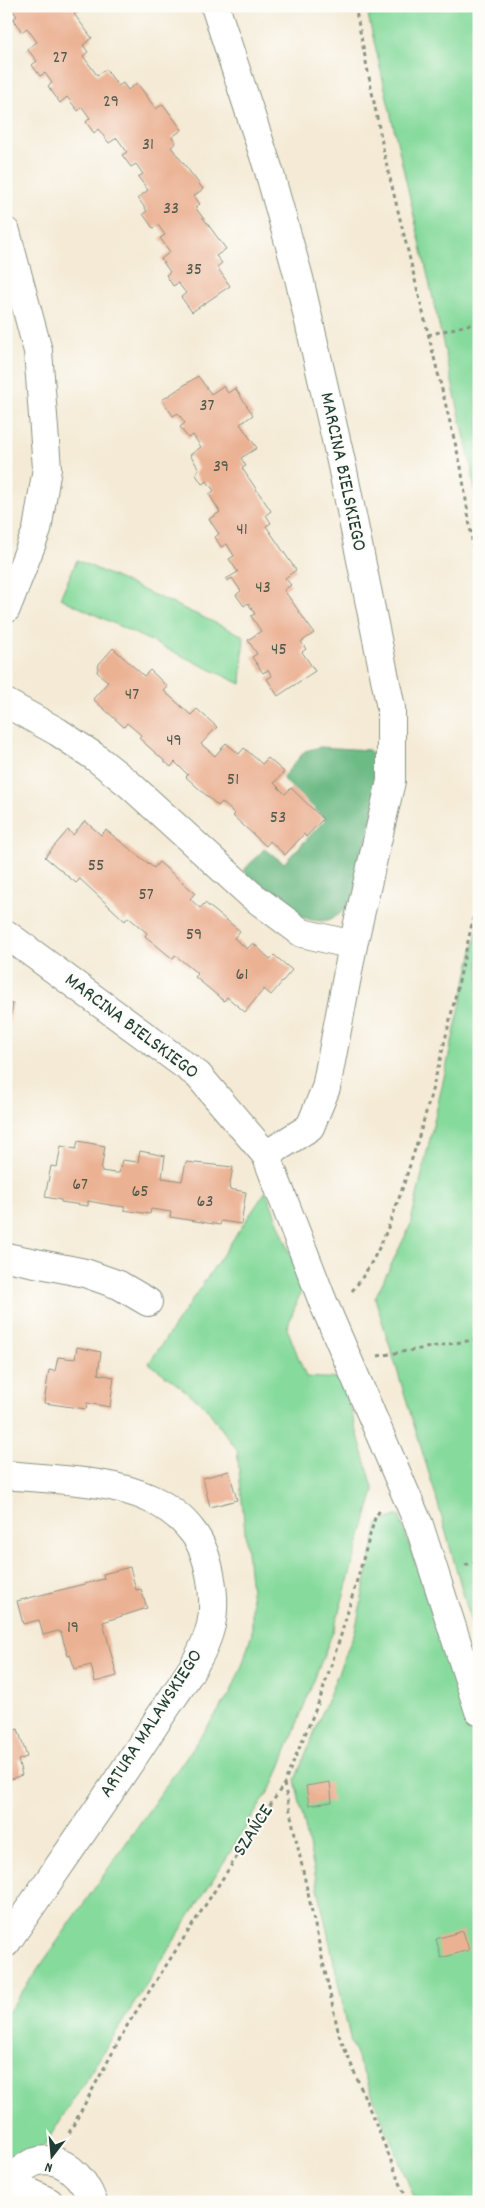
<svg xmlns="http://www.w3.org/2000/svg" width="485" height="2208" font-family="Dekko,sans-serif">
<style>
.green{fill:#86da9c;stroke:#528c68}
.forest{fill:#6cba84;stroke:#467c5c}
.building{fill:#ebb193}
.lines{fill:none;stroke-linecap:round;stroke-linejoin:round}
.minor-casing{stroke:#8a9484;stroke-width:30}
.path{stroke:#8a9484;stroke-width:3;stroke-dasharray:4 4;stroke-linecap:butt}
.minor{stroke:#fff;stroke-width:28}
.labels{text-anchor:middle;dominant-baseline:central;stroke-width:4;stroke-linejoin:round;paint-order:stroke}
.number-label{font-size:18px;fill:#525a4c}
.street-label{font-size:20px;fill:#1f3d34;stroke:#fdfcf7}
</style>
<rect width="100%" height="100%" fill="#fdfcf7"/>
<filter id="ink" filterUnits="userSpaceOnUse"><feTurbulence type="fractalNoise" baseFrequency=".02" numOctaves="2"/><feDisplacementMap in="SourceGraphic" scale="10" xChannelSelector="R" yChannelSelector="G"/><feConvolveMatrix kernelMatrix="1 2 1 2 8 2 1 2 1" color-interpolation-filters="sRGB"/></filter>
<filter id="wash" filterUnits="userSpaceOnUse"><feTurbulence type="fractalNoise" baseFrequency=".0096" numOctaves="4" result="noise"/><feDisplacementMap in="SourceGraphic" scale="20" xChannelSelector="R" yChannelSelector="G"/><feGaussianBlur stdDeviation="1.12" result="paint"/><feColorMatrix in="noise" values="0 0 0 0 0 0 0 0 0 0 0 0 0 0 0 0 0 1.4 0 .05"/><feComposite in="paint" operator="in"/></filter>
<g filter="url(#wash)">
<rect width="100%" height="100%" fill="#f4ead5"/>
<g class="green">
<path d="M366 6H479V517L471 465Z"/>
<path d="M77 560 244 636 241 684 60 598Z"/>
<path d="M479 924V1650L434 1490 375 1298 410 1226Z"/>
<path d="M266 1191 303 1286 287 1328 306 1377 342 1379 374 1491 334 1629 274 1783 42 2149 6 2175V2015L230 1694 243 1663 252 1632V1602L237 1450 204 1405 149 1363Z"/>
<path d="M399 1515 479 1752V2202H416L351 2043 295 1780 355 1631 378 1523Z"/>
</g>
<path class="forest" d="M320 747 369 750 379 760 383 770 353 898C321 952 273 897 243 871L264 849 284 863 326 819 282 778 305 751Z"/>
<g id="blocks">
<g class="building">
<path d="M6 6H80L82 8 74 14 92 38 83 45 88 52 83 56 97 75 106 69 118 86 123 83 128 90 137 83 156 109 163 104 182 130 172 137 176 143 171 147 203 189 194 196 200 204 195 207 226 249 216 256 222 263 217 267 230 286 192 312 181 297 186 293 178 283 173 286 166 275 170 272 161 259 170 252 160 238 165 235 158 225 153 228 143 214 147 211 138 198 148 190 138 177 143 174 136 164 131 167 122 155 127 152 117 138 109 143 98 129 94 133 86 122 90 118 82 107 78 111 67 97 60 103 48 86 52 83 45 73 40 76 32 65 37 61 27 49 37 42 27 28 22 32 13 19 17 16 10 7 6 10Z"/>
<path d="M198 376 211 394 223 386 228 393 235 388 253 415 240 424 257 448 241 458 246 466 242 468 271 511 266 515 271 523 266 526 296 570 285 578 291 585 284 590 314 633 301 642 306 649 302 652 315 671 278 696 267 679 272 676 268 670 263 673 252 657 257 654 248 640 261 631 251 616 255 614 248 603 244 606 236 595 241 591 232 578 227 581 226 579 238 572 229 559 234 556 227 544 221 547 215 537 219 534 209 519 220 512 209 494 214 491 207 481 202 484 195 473 199 469 190 455 201 447 193 435 188 438 180 427 185 423 178 413 173 416 162 400Z"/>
<path d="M113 648 144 676 150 670 168 687 164 691 191 715 197 709 217 727 201 744 215 756 226 743 239 754 244 748 262 764 268 758 284 772 274 783 285 794 291 788 323 819 306 837 304 834 285 855 270 841 266 846 233 816 235 814 222 802 218 806 186 777 188 775 175 762 171 767 139 738 141 735 127 723 124 727 93 699 108 682 97 672 99 664Z"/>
<path d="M85 821 101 835 106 830 154 868 159 862 195 893 190 899 200 908 205 903 240 931 234 938 247 949 253 943 270 959 274 955 292 970 271 995 264 989 245 1012 227 997 224 1001 195 977 198 974 175 955 173 959 145 936 147 933 128 917 125 921 80 879 76 883 45 857 68 830 73 835Z"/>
<path d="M6 1003 13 1004 7 1036H6Z"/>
<path d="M78 1141 105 1146 101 1171 115 1173H119L122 1160 138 1162 140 1151 165 1156 162 1178 169 1179 182 1181 186 1162 233 1167 229 1189 246 1192 241 1224 221 1221 220 1225 170 1217 171 1212 151 1209 150 1214 124 1210 125 1207 110 1205 88 1201V1206L61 1202V1200L45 1197 51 1166 57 1167 61 1146 76 1149Z"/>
<path d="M77 1347 101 1352 98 1374 114 1377 110 1407 87 1403 86 1409 44 1403 49 1370 55 1371 58 1357 75 1359Z"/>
<path d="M229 1471 237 1500 210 1507 203 1478Z"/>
<path d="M130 1567 136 1590 141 1589 147 1608 103 1622 117 1676 95 1682 91 1665 75 1669 70 1655 68 1656 61 1633 58 1631 43 1635 39 1620 23 1624 17 1601 104 1579 103 1574Z"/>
<path d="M18 1729 27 1757 18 1760 22 1775 8 1780 6 1783V1733Z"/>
<path d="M330 1782 332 1802 309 1805 306 1786Z"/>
<path d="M463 1931 469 1950 441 1958 436 1939Z"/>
</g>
</g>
</g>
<g filter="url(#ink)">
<use href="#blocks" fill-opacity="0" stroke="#8a9484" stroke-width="1"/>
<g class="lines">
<g class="minor-casing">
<g id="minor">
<path d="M215 6 269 171 299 278 342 466 391 708V781L353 945 326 1088 310 1127 266 1155"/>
<path d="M6 232 38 351 47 468 37 530 6 609"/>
<path d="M6 703 58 732 95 757 129 784 251 895 302 933 353 945"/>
<path d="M6 934 198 1075 266 1155 323 1302 419 1525 479 1711"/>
<path d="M6 1257 85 1273 119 1285 148 1302"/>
<path d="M6 1475C52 1480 109 1479 151 1499 166 1506 182 1518 192 1531 210 1553 217 1599 211 1625 203 1659 178 1689 159 1718 110 1794 57 1868 6 1943"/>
<path d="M6 2189C14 2179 22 2166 35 2162 62 2153 84 2178 93 2202"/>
<path d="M6 2190 27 2191 49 2202"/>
</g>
</g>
<g class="path">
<path d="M355 6 385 158 461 467 479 586"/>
<path d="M428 335 479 322"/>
<path d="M6 654 8 655 6 663"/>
<path d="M352 1291C381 1256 396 1208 410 1165 439 1076 458 984 479 893"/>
<path d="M378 1356 479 1339"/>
<path d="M465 1565 479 1561"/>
<path d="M284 1784 339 2035 408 2202"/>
<path d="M69 2133 128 2024 284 1784 320 1699 341 1635 375 1518 380 1510"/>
</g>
<use href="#minor" class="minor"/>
</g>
</g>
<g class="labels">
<g class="number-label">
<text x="60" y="58">27</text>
<text x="111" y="102">29</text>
<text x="148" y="145">31</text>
<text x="171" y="209">33</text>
<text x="194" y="270">35</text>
<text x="207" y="406">37</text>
<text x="221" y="467">39</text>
<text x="242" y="530">41</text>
<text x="263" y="588">43</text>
<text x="279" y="650">45</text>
<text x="132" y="695">47</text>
<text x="174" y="741">49</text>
<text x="233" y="780">51</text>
<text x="278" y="818">53</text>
<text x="96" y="866">55</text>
<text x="146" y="895">57</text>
<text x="194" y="935">59</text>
<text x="242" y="975">61</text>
<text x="80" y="1185">67</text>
<text x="140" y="1192">65</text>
<text x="205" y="1202">63</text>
<text x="73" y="1628">19</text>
</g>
<g class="street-label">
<text transform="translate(342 472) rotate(78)">MARCINA BIELSKIEGO</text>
<text transform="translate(131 1027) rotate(37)">MARCINA BIELSKIEGO</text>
<text transform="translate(152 1724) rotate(-57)">ARTURA MALAWSKIEGO</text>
<text transform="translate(254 1831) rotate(-57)">SZAŃCE</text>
</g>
</g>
<rect width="485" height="2208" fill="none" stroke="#fdfcf7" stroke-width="25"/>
<g transform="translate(52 2156) rotate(196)" stroke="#fdfcf7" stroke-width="4" paint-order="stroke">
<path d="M0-4L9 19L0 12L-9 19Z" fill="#1f3d34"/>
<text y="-8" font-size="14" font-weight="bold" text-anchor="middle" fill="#1f3d34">N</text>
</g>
</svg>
